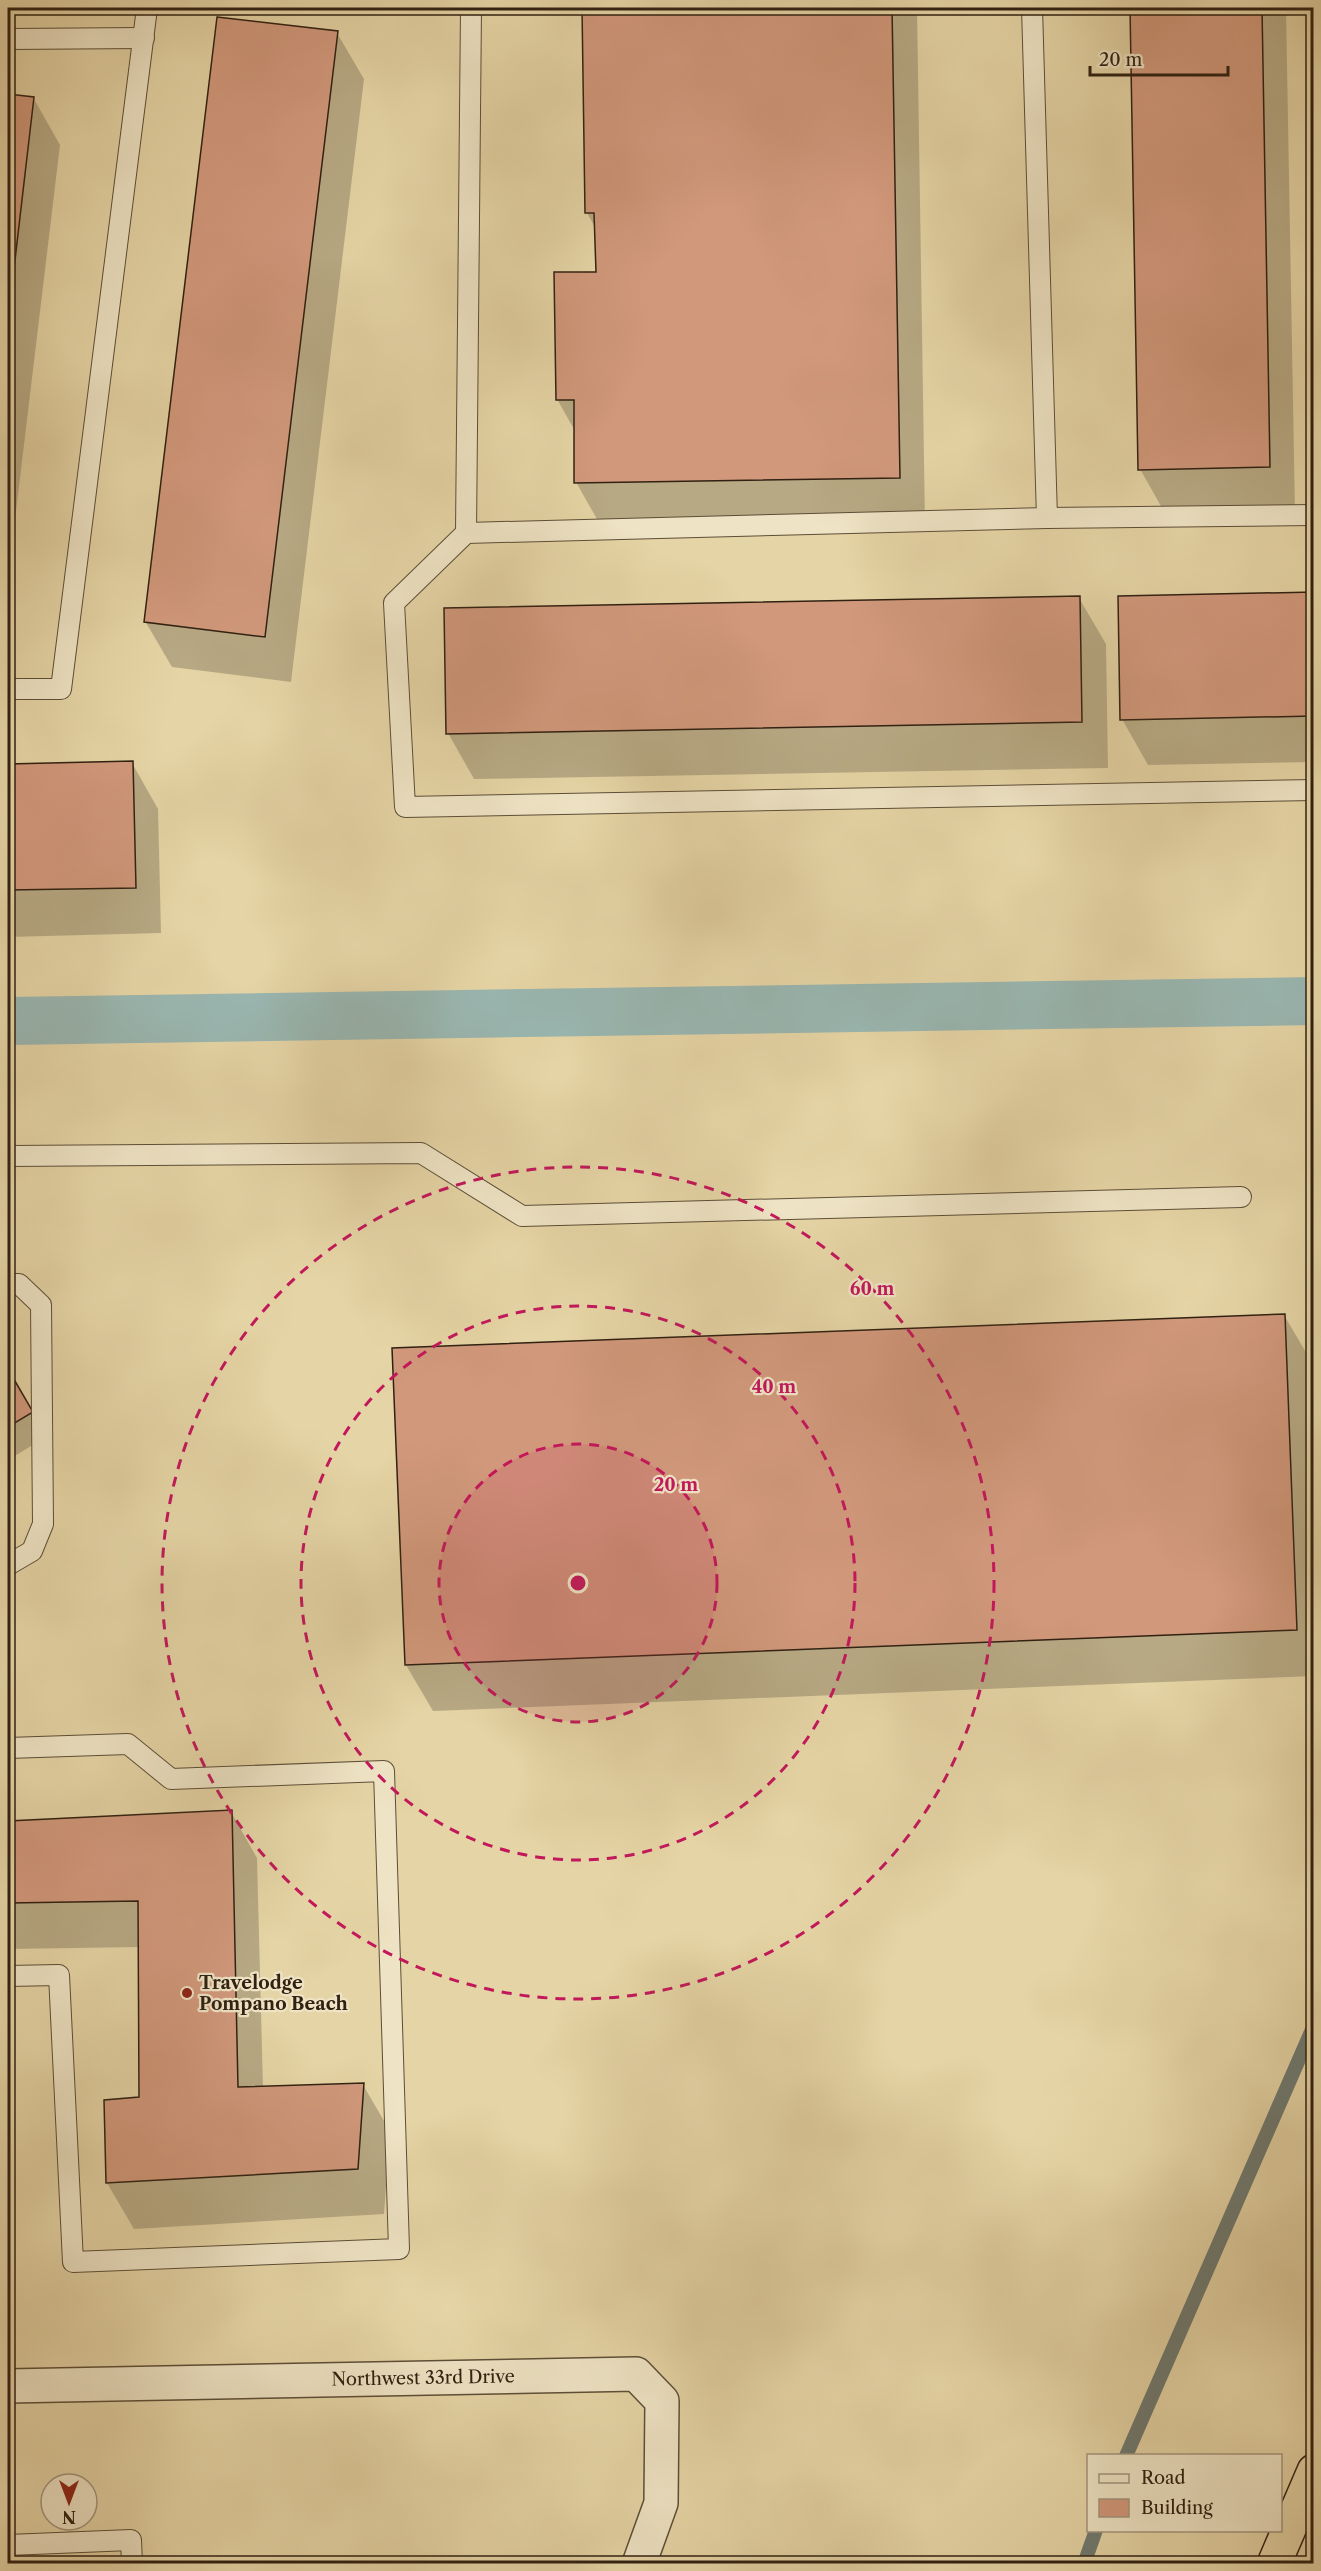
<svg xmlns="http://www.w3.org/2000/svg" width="1321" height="2571" font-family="'Libre Caslon Text',serif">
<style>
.shadow{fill:#0003}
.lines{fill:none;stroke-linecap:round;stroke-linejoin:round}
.stream{stroke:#6f7a71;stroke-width:14}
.canal{stroke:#99b6b0;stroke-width:48}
.building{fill:#d1987b;stroke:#302112;stroke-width:1.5}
.lane-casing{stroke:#5d4e37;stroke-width:22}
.street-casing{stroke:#5d4e37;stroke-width:36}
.highway-casing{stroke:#302112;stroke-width:36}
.lane{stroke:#eee3c4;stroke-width:20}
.street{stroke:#eee3c4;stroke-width:33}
.highway{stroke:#e5d4a5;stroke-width:33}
.ring{fill:none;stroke:#c2185b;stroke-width:3;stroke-dasharray:10 8}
.poi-dot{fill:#8f2418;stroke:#eee3c4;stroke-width:2}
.labels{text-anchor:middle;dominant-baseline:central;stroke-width:4.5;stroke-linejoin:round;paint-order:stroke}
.poi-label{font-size:18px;font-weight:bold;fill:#302112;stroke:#eee3c4;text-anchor:start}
.street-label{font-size:18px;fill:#302112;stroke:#eee3c4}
.centre{fill:#c2185b;stroke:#eee3c4;stroke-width:3}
.ring-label{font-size:18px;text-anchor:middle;font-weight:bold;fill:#c2185b;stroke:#eee3c4;stroke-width:4.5;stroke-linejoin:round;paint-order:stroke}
</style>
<rect width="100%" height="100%" fill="#e5d4a5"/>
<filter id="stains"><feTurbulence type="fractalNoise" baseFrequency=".00333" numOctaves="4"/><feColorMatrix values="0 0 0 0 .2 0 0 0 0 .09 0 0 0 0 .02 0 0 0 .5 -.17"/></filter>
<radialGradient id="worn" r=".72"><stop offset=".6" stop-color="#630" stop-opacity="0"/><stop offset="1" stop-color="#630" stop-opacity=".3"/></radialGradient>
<g class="shadow">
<path d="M584 8H917L925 524 602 528 576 482 575 431 557 399 597 274 596 229 587 213Z"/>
<path d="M1132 8H1286L1295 513 1166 515 1140 469Z"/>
<path d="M337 33 364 79 291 682 172 667 145 621Z"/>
<path d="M8 96 34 99 60 145 8 578Z"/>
<path d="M1314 593V762L1148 765 1122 719Z"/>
<path d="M1079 598 1106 644 1108 768 474 779 448 733Z"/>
<path d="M132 763 158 809 161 933 8 937V765Z"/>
<path d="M1284 1315 1311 1361 1314 1432V1676L433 1711 406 1665Z"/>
<path d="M8 1372 46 1437 8 1460Z"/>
<path d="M231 1812 257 1858 263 2088 363 2085 390 2131 384 2214 134 2229 107 2183 140 2098 139 1947 8 1949V1822Z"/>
</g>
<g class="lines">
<g class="stream">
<path d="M1126 2456 1314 2025"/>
<path d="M1084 2564 1096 2530"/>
</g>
<path class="canal" d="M8 1021 1314 1001"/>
</g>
<g class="building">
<path d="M582 8H892L900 478 574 483V400H556L554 272H596L594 213H585Z"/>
<path d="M1130 8H1262L1270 467 1138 470Z"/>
<path d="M217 17 338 31 265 637 144 622Z"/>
<path d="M8 94 34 97 8 320Z"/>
<path d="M1314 592V716L1120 720 1118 596Z"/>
<path d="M1080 596 1082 722 446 734 444 608Z"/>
<path d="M133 761 136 888 8 890V764Z"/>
<path d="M1285 1314 1297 1630 405 1665 392 1348Z"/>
<path d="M8 1369 33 1412 8 1427Z"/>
<path d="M232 1810 238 2087 364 2083 358 2169 106 2183 104 2100 139 2097 138 1901 8 1903V1821Z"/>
</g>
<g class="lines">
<g class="lane-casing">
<g id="lane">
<path d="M471 8 466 533 394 603 405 807 1314 790"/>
<path d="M1032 8 1047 518 1314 515"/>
<path d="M8 39 144 38"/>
<path d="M466 533 1047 518"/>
<path d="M8 689H61L147 8"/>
<path d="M8 1156 421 1153 522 1216 1241 1197"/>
<path d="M8 1284H19L41 1305 43 1524 32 1551 8 1565"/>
<path d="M8 1748 128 1744 171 1779 384 1771 399 2249 73 2262 59 1975 8 1976"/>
<path d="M8 2545 131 2540 132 2564"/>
</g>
</g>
<g class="street-casing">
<path id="street" d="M8 2386 636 2374 662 2401 661 2503 639 2564"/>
</g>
<g class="highway-casing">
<path id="highway" d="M1274 2564 1314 2471"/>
</g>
<use href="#lane" class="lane"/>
<use href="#street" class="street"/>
<use href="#highway" class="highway"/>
</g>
<circle cx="578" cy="1583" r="139" fill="#c2185b" fill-opacity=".12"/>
<g class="ring">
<circle cx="578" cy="1583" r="139"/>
<circle cx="578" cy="1583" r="277"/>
<circle cx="578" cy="1583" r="416"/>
</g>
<circle class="poi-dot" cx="187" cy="1993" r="6"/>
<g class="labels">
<g class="poi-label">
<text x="199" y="1983">Travelodge<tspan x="199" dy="21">Pompano Beach</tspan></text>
</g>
<g class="street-label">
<text transform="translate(423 2378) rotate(-1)">Northwest 33rd Drive</text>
</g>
</g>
<circle cx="578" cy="1583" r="9" class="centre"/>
<g class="ring-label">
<text x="872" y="1295">60 m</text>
<text x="774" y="1393">40 m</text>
<text x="676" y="1491">20 m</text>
</g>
<rect width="1321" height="2571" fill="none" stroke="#e5d4a5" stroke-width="30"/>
<rect x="9" y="9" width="1303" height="2553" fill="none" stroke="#302112" stroke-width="3"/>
<rect x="15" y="15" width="1291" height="2541" fill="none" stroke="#302112" stroke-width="1.5"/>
<rect x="1087" y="2454" width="195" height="78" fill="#eee3c4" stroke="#a2957d" stroke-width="1.5"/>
<rect x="1099" y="2474" width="30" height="9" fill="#eee3c4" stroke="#a2957d" stroke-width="1.5"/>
<text x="1141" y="2484" font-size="18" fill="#302112">Road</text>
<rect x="1099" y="2499" width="30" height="18" fill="#d1987b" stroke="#a2957d" stroke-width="1.5"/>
<text x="1141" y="2514" font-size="18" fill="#302112">Building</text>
<g transform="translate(69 2502) rotate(180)"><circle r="28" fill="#eee3c4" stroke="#a2957d" stroke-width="1.5"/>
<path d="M0-4.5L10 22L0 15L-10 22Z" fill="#8f2418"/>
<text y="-9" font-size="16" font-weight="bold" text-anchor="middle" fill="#302112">N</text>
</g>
<path d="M1090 66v9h138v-9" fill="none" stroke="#302112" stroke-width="3"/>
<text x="1099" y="66" font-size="18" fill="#302112" stroke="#eee3c4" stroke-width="4.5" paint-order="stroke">20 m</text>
<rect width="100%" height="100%" filter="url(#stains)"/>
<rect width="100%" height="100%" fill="url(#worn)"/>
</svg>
